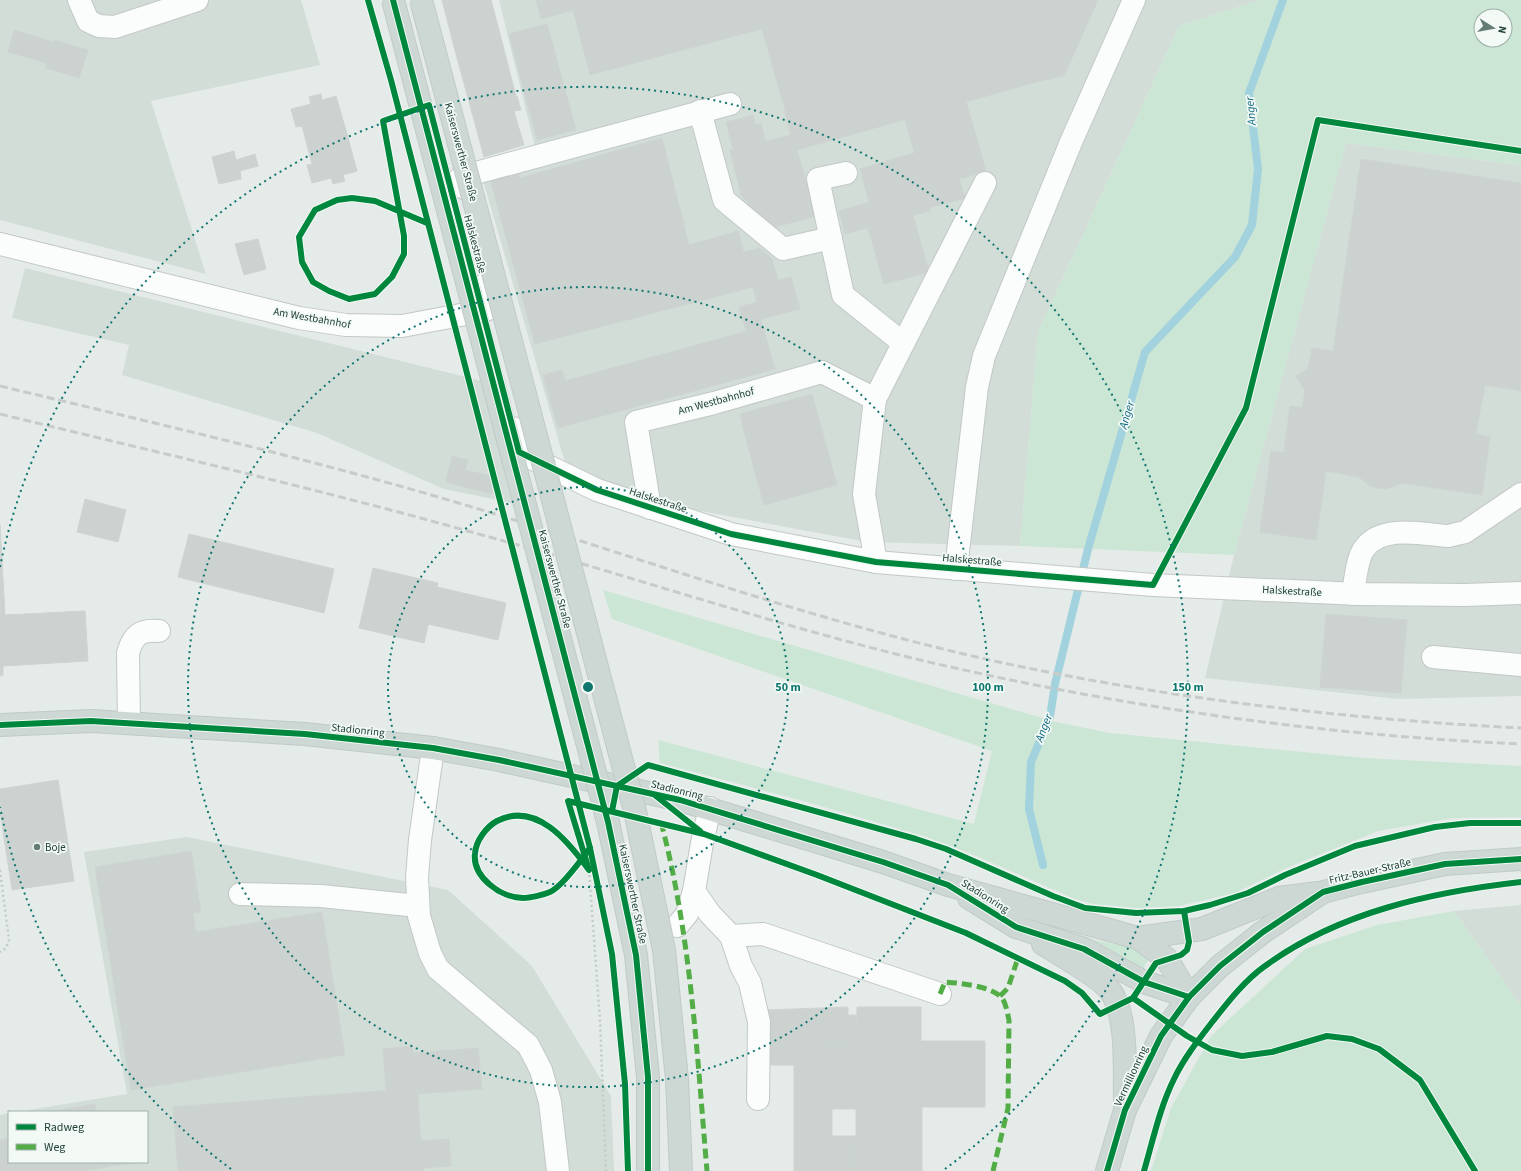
<svg xmlns="http://www.w3.org/2000/svg" width="1521" height="1171" font-family="'Source Sans 3',sans-serif">
<style>
.built{fill:#d2ddd8}
.green{fill:#cce6d5;fill-rule:evenodd}
.lines{fill:none;stroke-linecap:round;stroke-linejoin:round}
.stream{stroke:#a1d2dd;stroke-width:8}
.building{fill:#ccd2d0;stroke:#cdd4d1}
.minor-casing{stroke:#c2c8c5;stroke-width:24}
.major-casing{stroke:#c0cac8;stroke-width:24}
.path{stroke:#c1cbc8;stroke-width:2.5;stroke-dasharray:2 3;stroke-linecap:butt}
.minor{stroke:#fbfcfc;stroke-width:22}
.major{stroke:#cdd7d4;stroke-width:22}
.rail{stroke:#c7ccca;stroke-width:3;stroke-dasharray:8 4;stroke-linecap:butt}
.major-bridge-casing{stroke:#c0cac8;stroke-width:24;stroke-linecap:butt}
.path-bridge{stroke:#c1cbc8;stroke-width:2.5;stroke-dasharray:2 3;stroke-linecap:butt}
.major-bridge{stroke:#cdd7d4;stroke-width:22}
.quiet{stroke:#52ad46;stroke-width:5;stroke-dasharray:10 5;stroke-linecap:butt}
.cycleway-casing{stroke:#f3faf6;stroke-width:8}
.cycleway{stroke:#00873e;stroke-width:6}
.ring{fill:none;stroke:#0f766e;stroke-width:2;stroke-dasharray:2 4}
.poi-dot{fill:#657c76;stroke:#f3faf6;stroke-width:1.5}
.labels{text-anchor:middle;dominant-baseline:central;stroke-width:3.5;stroke-linejoin:round;paint-order:stroke}
.street-label{font-size:11px;fill:#204039;stroke:#f3faf6}
.poi-label{font-size:11px;fill:#204039;stroke:#f3faf6;text-anchor:start}
.water-label{font-size:12px;font-style:italic;fill:#136a83;stroke:#f3faf6}
.centre{fill:#0f766e;stroke:#f3faf6;stroke-width:2}
.ring-label{font-size:12px;text-anchor:middle;font-weight:bold;fill:#0f766e;stroke:#f3faf6;stroke-width:3.5;stroke-linejoin:round;paint-order:stroke}
</style>
<rect width="100%" height="100%" fill="#e5ebe8"/>
<g class="built">
<path d="M0 0H301L320 65 151 101 206 274 0 220Z"/>
<path d="M499 0H1260L1179 26 1038 332 1020 546 867 542 572 487 478 163 535 147Z"/>
<path d="M1346 143 1521 165V696L1398 699 1205 678 1234 555Z"/>
<path d="M25 268 482 381 512 503 444 489 317 433 122 375 129 345 12 318Z"/>
<path d="M187 837 448 890 532 966 611 1096 614 1171H0V1115L9 1113V1162H147V1112H16L127 1094 84 852Z"/>
<path d="M1521 905V1006L1454 911Z"/>
</g>
<g class="green">
<path d="M1260 0H1521V165L1346 143 1234 555 1020 546 1038 332 1179 26ZM1481 16H1505V40H1481Z"/>
<path d="M603 590 1056 722 1110 733 1364 758 1521 766V817L1453 818 1378 831 1284 869 1235 893 1179 906 1138 908 1094 904 1075 899 974 855 927 837 807 802 660 763 658 740 974 824 992 751 612 619Z"/>
<path d="M1454 911 1521 1006V1171H1151L1171 1108 1211 1036 1305 949 1377 925Z"/>
<path d="M1082 937 1132 948 1151 958 1146 963 1143 970Z"/>
</g>
<g class="lines">
<path class="stream" d="M1043 865 1029 809 1031 762 1050 717 1055 684 1088 549 1145 352 1235 257 1252 225 1258 169 1249 93 1283 0"/>
</g>
<g class="building">
<path d="M442 0H491L499 30 453 43Z"/>
<path d="M536 0H610L541 19Z"/>
<path d="M610 0H869L590 75 573 10Z"/>
<path d="M869 0H1038L1047 34 784 106 762 29Z"/>
<path d="M1038 0H1098L1064 76 1036 82 1047 34Z"/>
<path d="M547 24 576 130 537 140 509 34Z"/>
<path d="M14 30 53 42 47 63 8 52Z"/>
<path d="M499 30 516 96 471 109 453 43Z"/>
<path d="M1047 34 1036 82 875 128 863 85Z"/>
<path d="M54 40 88 50 79 78 46 68Z"/>
<path d="M863 85 875 128 797 150 816 216 772 228 741 195 730 150 791 135 784 106Z"/>
<path d="M321 94 322 100 336 96 347 134 307 145 302 126 296 127 291 109 311 104 309 97Z"/>
<path d="M517 96 521 110 514 111 510 98Z"/>
<path d="M510 98 524 145 484 157 471 109Z"/>
<path d="M966 101 986 171 959 179 939 109Z"/>
<path d="M940 110 959 179 924 187 905 120Z"/>
<path d="M753 115 755 125 761 123 765 141 750 145 743 118Z"/>
<path d="M743 118 750 145 733 149 726 122Z"/>
<path d="M347 134 357 171 343 175 345 181 333 184 331 178 312 183 307 165 312 164 307 145Z"/>
<path d="M662 138 689 245 521 293 489 175 517 168 520 178Z"/>
<path d="M234 151 236 160 255 154 258 166 240 171 241 179 219 184 212 157Z"/>
<path d="M914 153 924 187 869 202 860 169Z"/>
<path d="M1361 159 1521 183V391L1485 385 1476 434 1490 437 1482 495 1402 483 1387 489 1377 488 1369 485 1359 477 1326 471 1316 540 1260 532 1271 451 1284 453 1290 406 1302 408 1305 391 1296 376 1308 369 1312 348 1333 351Z"/>
<path d="M959 179 965 198 929 208 924 187Z"/>
<path d="M924 187 930 211 877 225 871 202Z"/>
<path d="M871 202 877 225 845 234 839 211Z"/>
<path d="M913 215 929 272 884 284 868 228Z"/>
<path d="M738 231 753 287 535 344 521 293Z"/>
<path d="M258 239 266 269 244 275 235 244Z"/>
<path d="M760 248 772 259 778 280 753 287 744 252Z"/>
<path d="M791 277 800 309 761 319 753 287Z"/>
<path d="M757 302 763 327 746 331 739 307Z"/>
<path d="M763 327 775 369 558 428 546 386Z"/>
<path d="M562 370 565 380 546 386 543 375Z"/>
<path d="M812 394 837 485 764 505 746 439 760 435 754 410Z"/>
<path d="M754 410 760 435 746 439 740 414Z"/>
<path d="M452 456 468 460 465 470 496 477 492 494 446 482Z"/>
<path d="M85 499 126 510 118 542 77 532Z"/>
<path d="M0 525 5 615 85 611 88 661 3 666V675L0 676Z"/>
<path d="M189 534 334 569 324 613 178 577Z"/>
<path d="M373 568 438 583 424 643 359 628Z"/>
<path d="M437 587 506 603 498 640 428 624Z"/>
<path d="M1326 614 1407 620 1401 693 1320 687Z"/>
<path d="M58 780 74 881 12 890 0 812V789Z"/>
<path d="M191 851 201 912 193 913 196 932 322 912 345 1055 131 1090 95 867Z"/>
<path d="M848 1007V1015H856V1042H823L824 1109H832V1136H856V1171H794V1065H765V1010Z"/>
<path d="M857 1007H921V1041H985V1107H922V1171H856V1109H824L823 1042H856Z"/>
<path d="M413 1046V1053L478 1048 482 1089 418 1094 417 1088 386 1090 383 1049Z"/>
<path d="M417 1088 421 1141 449 1139 451 1166 423 1168V1171H178L173 1107Z"/>
<path d="M95 1104 96 1112H48Z"/>
<path d="M9 1138V1162H137L83 1171H0V1140Z"/>
</g>
<g class="lines">
<g class="minor-casing">
<g id="minor">
<path d="M79 0 88 21 99 26 115 27 197 0"/>
<path d="M700 111 724 200 783 249 831 238"/>
<path d="M846 173 818 179 843 295 903 343"/>
<path d="M464 188 461 177 730 104"/>
<path d="M0 244 299 318 346 325 402 326 482 311 494 307 488 281"/>
<path d="M513 428 519 452 597 490 731 534 876 562 1153 585 1360 594 1465 595 1521 593"/>
<path d="M650 508 636 422 714 403 822 372 875 399"/>
<path d="M876 562 864 494 875 399 985 183"/>
<path d="M956 569 977 387 984 356 1071 142 1134 0"/>
<path d="M1353 594C1355 582 1357 558 1364 549 1381 524 1422 534 1448 536L1465 532 1521 494"/>
<path d="M1433 657 1521 665"/>
<path d="M129 723 128 653C133 635 141 629 159 631"/>
<path d="M433 748 420 840 417 877 419 916 430 953 438 969 528 1045 541 1070 550 1102 558 1171"/>
<path d="M710 808 702 843 694 891 710 914 731 936 741 966 750 983 759 1022 758 1099"/>
<path d="M240 894 321 896 418 906"/>
<path d="M677 926 687 914 694 891"/>
<path d="M731 936 763 934 940 994"/>
</g>
</g>
<g class="major-casing">
<g id="major">
<path d="M0 725 91 721 305 734 433 748 499 760 680 800 883 862 948 885 1138 938 1167 959 1189 997"/>
<path d="M608 822 636 955 648 1077V1171"/>
<path d="M969 898 1016 927 1084 949 1144 982 1189 997"/>
<path d="M1138 938 1202 929 1279 898 1318 893"/>
<path d="M1043 944C1060 955 1097 975 1109 989 1129 1014 1124 1072 1125 1103"/>
<path d="M1107 1171 1125 1110 1161 1036 1189 997 1220 966 1263 932 1323 892 1362 882 1445 864 1521 859"/>
</g>
</g>
<g class="path">
<path d="M398 116 383 121 404 236"/>
<path d="M568 801 589 870 571 846"/>
<path d="M0 870 9 940 6 948 0 952"/>
<path d="M589 870 600 1020 606 1171"/>
<path d="M1197 1041 1212 1050 1242 1056 1272 1052 1327 1036 1352 1039 1379 1049 1420 1080 1475 1171"/>
</g>
<use href="#minor" class="minor"/>
<use href="#major" class="major"/>
<g class="rail">
<path d="M0 386C158 424 316 460 472 507 647 560 820 623 999 662 1171 699 1346 719 1521 728"/>
<path d="M0 414C155 452 311 487 464 530 615 571 764 622 916 659 1115 706 1317 735 1521 744"/>
</g>
<g class="major-bridge-casing">
<g id="major-bridge">
<path d="M393 0 608 822"/>
<path d="M421 0 635 811 664 950 677 1079 681 1171"/>
</g>
</g>
<g class="path-bridge">
<path d="M404 236V254L392 277 375 294 349 299 329 291 313 282 302 262 299 237 315 210 337 200 352 198 375 201 425 222"/>
<path d="M571 846C550 825 514 798 488 828 482 835 476 844 475 852 471 877 501 897 523 898 530 898 542 895 549 892 562 887 582 859 590 848"/>
</g>
<use href="#major-bridge" class="major-bridge"/>
<g class="quiet">
<path d="M661 822C691 936 697 1054 707 1171"/>
<path d="M940 994 945 982C959 983 989 986 1000 996 1006 1001 1007 1012 1009 1020L1008 1108 993 1171"/>
<path d="M1000 996 1008 988 1018 958"/>
</g>
<g class="cycleway-casing">
<g id="cycleway">
<path d="M368 0 391 80 590 848 612 954 625 1084 628 1171"/>
<path d="M393 0 608 822 636 955 648 1077V1171"/>
<path d="M427 223 375 201 352 198 337 200 315 210 299 237 302 262 313 282 329 291 349 299 375 294 392 277 404 254V236L383 121 429 105 519 452 597 490 731 534 876 562 1153 585 1246 408 1318 120 1521 151"/>
<path d="M0 725 91 721 305 734 433 748 499 760 680 800 883 862 948 885 1016 927 1084 949 1144 982 1189 997"/>
<path d="M656 796 700 831"/>
<path d="M612 811 617 786 648 765 916 839 946 849 1053 896 1085 908 1136 913 1184 911 1210 905 1248 893 1285 875 1355 846 1435 827 1470 823H1521"/>
<path d="M590 848C582 859 562 887 550 892 543 895 530 898 523 898 501 898 472 877 475 853 476 841 486 827 497 821 536 801 568 841 589 870L568 801 704 834 817 875 966 933 1065 981 1082 993 1100 1014 1133 998 1156 963 1181 955 1187 950 1189 942 1184 911"/>
<path d="M1133 998 1187 1036 1212 1050 1242 1056 1272 1052 1327 1036 1352 1039 1379 1049 1420 1080 1475 1171"/>
<path d="M1107 1171 1125 1110 1161 1036 1189 997 1220 966 1263 932 1323 892 1362 882 1445 864 1521 859"/>
<path d="M1144 1171C1153 1140 1160 1107 1174 1079 1184 1058 1199 1039 1213 1021 1228 1002 1245 980 1265 966 1339 912 1432 892 1521 882"/>
</g>
</g>
<use href="#cycleway" class="cycleway"/>
</g>
<g class="ring">
<circle cx="588" cy="687" r="200"/>
<circle cx="588" cy="687" r="400"/>
<path d="M231 1169A600 600 0 0 1 0 807M0 567A600 600 0 1 1 945 1169"/>
</g>
<circle class="poi-dot" cx="37" cy="847" r="4"/>
<g class="labels">
<g class="street-label">
<text transform="translate(461 152) rotate(75)">Kaiserswerther Straße</text>
<text transform="translate(475 244) rotate(75)">Halskestraße</text>
<text transform="translate(312 318) rotate(10)">Am Westbahnhof</text>
<text transform="translate(716 401) rotate(-15)">Am Westbahnhof</text>
<text transform="translate(658 500) rotate(18)">Halskestraße</text>
<text transform="translate(972 560) rotate(5)">Halskestraße</text>
<text transform="translate(555 579) rotate(75)">Kaiserswerther Straße</text>
<text transform="translate(1292 591) rotate(3)">Halskestraße</text>
<text transform="translate(358 730) rotate(6)">Stadionring</text>
<text transform="translate(677 790) rotate(14)">Stadionring</text>
<text transform="translate(1370 871) rotate(-13)">Fritz-Bauer-Straße</text>
<text transform="translate(633 894) rotate(78)">Kaiserswerther Straße</text>
<text transform="translate(985 896) rotate(32)">Stadionring</text>
<text transform="translate(1131 1076) rotate(-65)">Vermillionring</text>
</g>
<g class="poi-label">
<text x="45" y="847">Boje</text>
</g>
<g class="water-label">
<text transform="translate(1251 111) rotate(-95)">Anger</text>
<text transform="translate(1127 415) rotate(-74)">Anger</text>
<text transform="translate(1044 728) rotate(-69)">Anger</text>
</g>
</g>
<circle cx="588" cy="687" r="6" class="centre"/>
<g class="ring-label">
<text x="788" y="691">50 m</text>
<text x="988" y="691">100 m</text>
<text x="1188" y="691">150 m</text>
</g>
<rect x="8" y="1111" width="140" height="52" fill="#f3faf6" stroke="#9fb0aa"/>
<rect x="16" y="1124" width="20" height="6" fill="#00873e" stroke="#9fb0aa"/>
<text x="44" y="1131" font-size="12" fill="#204039">Radweg</text>
<rect x="16" y="1144" width="20" height="6" fill="#52ad46" stroke="#9fb0aa"/>
<text x="44" y="1151" font-size="12" fill="#204039">Weg</text>
<g transform="translate(1493 28) rotate(101)"><circle r="19" fill="#f3faf6" stroke="#9fb0aa"/>
<path d="M0-3L7 15L0 10L-7 15Z" fill="#657c76"/>
<text y="-6" font-size="11" font-weight="bold" text-anchor="middle" fill="#204039">N</text>
</g>
</svg>
